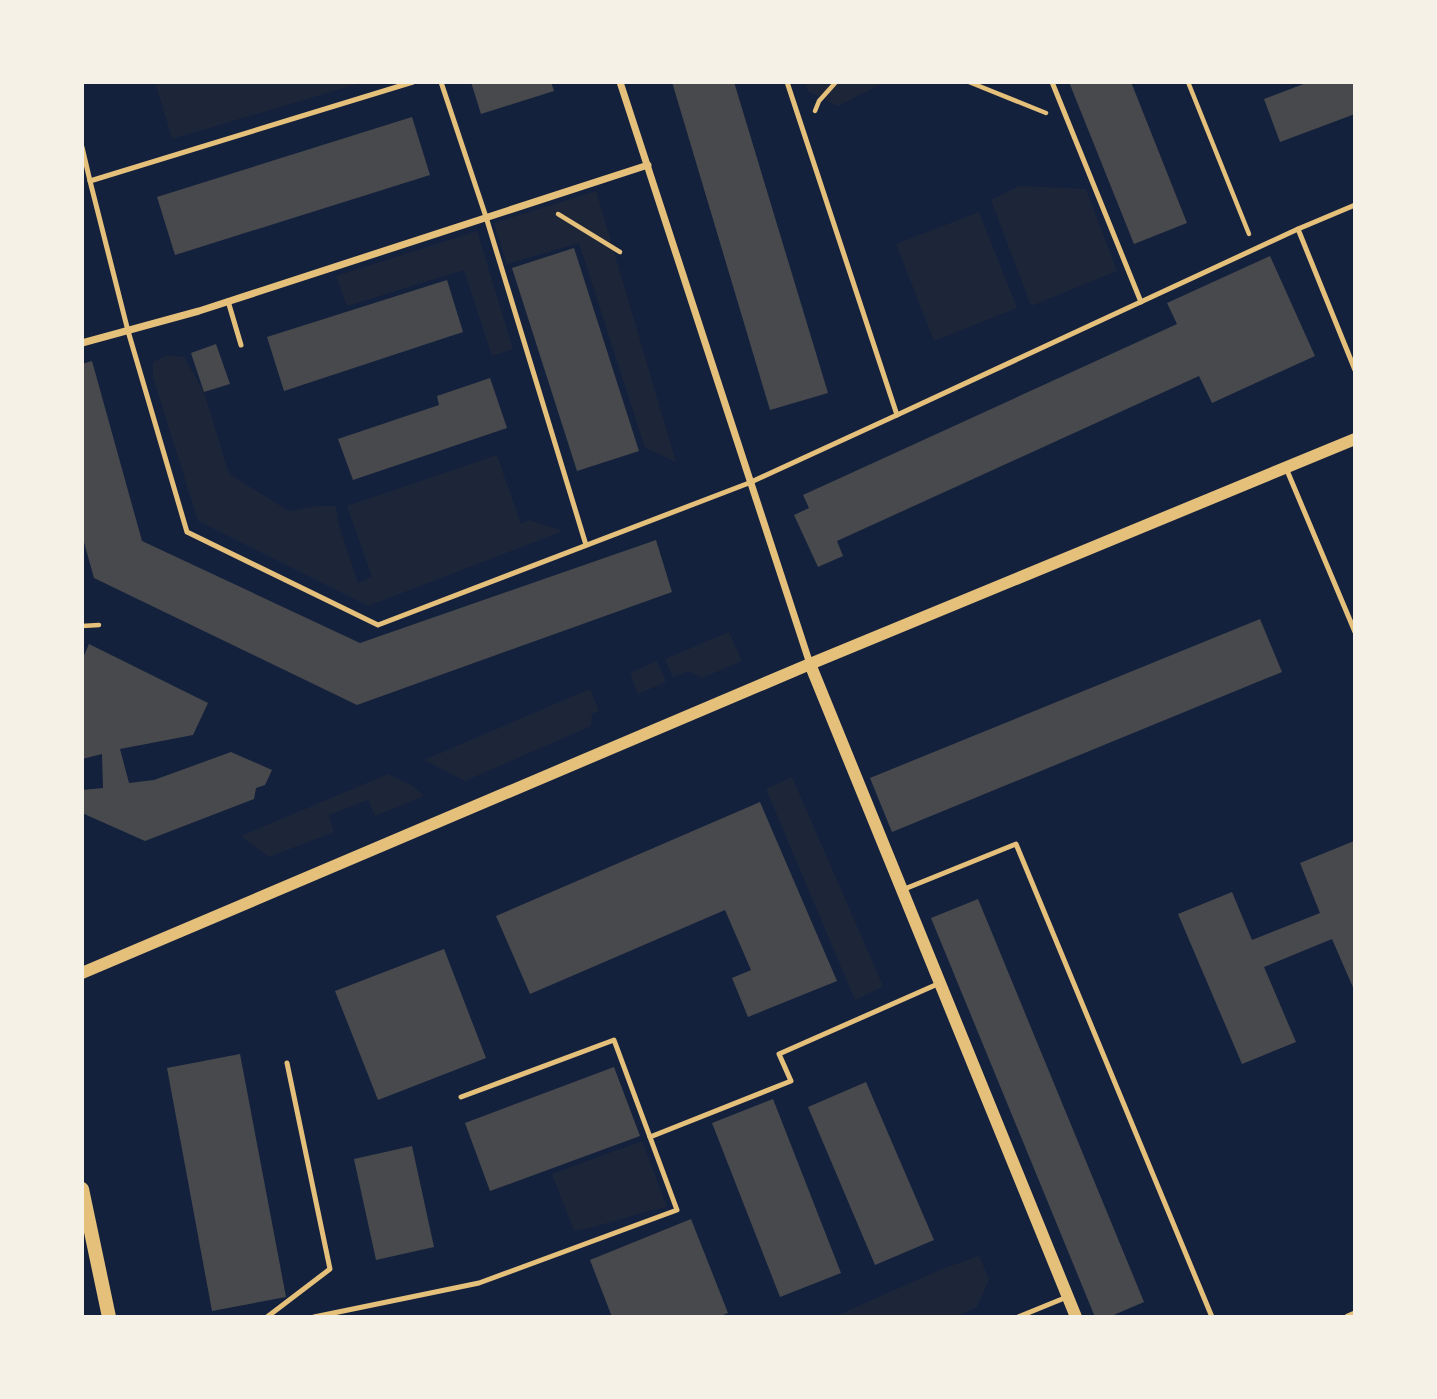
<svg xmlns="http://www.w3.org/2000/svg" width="1437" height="1399" font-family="Raleway,sans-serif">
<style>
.green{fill:#1d2539}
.building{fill:#48494c}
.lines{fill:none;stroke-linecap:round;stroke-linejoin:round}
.path{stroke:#e5c07b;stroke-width:4.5}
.service{stroke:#e5c07b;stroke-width:5}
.minor{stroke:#e5c07b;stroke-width:7}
.tertiary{stroke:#e5c07b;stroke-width:12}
.secondary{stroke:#e5c07b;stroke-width:14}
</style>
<rect width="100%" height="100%" fill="#14213d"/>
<g class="green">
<path d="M155 82H364L172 139Z"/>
<path d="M805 82H885L838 106 808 91Z"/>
<path d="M1019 186 1086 189 1117 271 1031 306 991 200Z"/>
<path d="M596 191 676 462 645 448 579 243 507 264 494 223Z"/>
<path d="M979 212 1017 308 934 341 896 244Z"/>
<path d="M477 231 513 349 492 356 464 270 347 306 336 276Z"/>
<path d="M167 355 184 357 204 392 229 474 289 511 316 506H336L338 522 358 583 372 577 347 506 497 455 521 524 529 520 563 531 368 606 198 521 153 377V362Z"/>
<path d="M729 632 742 661 702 678 689 671 673 677 665 659Z"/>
<path d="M657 661 666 682 638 694 630 673Z"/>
<path d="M590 689 599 711 592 714 591 726 465 781 424 760Z"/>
<path d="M388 774 413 786 424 796 375 816 368 800 329 815 334 832 269 857 241 836Z"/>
<path d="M792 777 883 986 855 1000 766 789Z"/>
<path d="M642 1141 667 1207C635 1213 605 1226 574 1231L552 1174Z"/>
<path d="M979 1256 989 1279 977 1307 954 1317H833L942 1269Z"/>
</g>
<g class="building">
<path d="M471 82H551L554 91 481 114Z"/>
<path d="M672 82H734L828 393 770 410Z"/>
<path d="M1069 82H1131L1187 223 1134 244Z"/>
<path d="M1309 82H1355V114L1280 142 1264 99Z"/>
<path d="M412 117 430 175 175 255 157 197Z"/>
<path d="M574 248 639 451 577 471 512 268Z"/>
<path d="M1270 256 1315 356 1212 403 1199 376 837 541 843 556 818 567 794 515 809 508 803 495 1177 324 1167 303Z"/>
<path d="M447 280 463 332 284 391 267 337Z"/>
<path d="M216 344 230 384 204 392 191 353Z"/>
<path d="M92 361 142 541 360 643 656 540 672 592 357 705 94 578 82 535V364Z"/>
<path d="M490 378 507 428 353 480 338 439 439 405 437 396Z"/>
<path d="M1260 619 1282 672 892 832 870 778Z"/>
<path d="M89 644 208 703 193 735 120 749 129 783 154 780 231 752 272 770 265 785 256 788 254 799 145 841 82 813V790L103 788 102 754 82 759V660Z"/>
<path d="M760 802 837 981 748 1017 732 978 751 970 725 910 530 994 496 916Z"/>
<path d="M1354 841 1355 992 1332 939 1264 967 1296 1042 1242 1064 1178 914 1232 892 1252 940 1320 913 1300 863Z"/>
<path d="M978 899 1144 1302 1109 1317H1095L931 918Z"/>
<path d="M444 949 486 1058 378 1100 335 991Z"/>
<path d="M240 1054 286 1297 212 1311 167 1068Z"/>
<path d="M614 1067 640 1136 490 1191 465 1123Z"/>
<path d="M866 1082 934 1240 875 1265 808 1107Z"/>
<path d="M773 1099 841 1273 780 1297 712 1123Z"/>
<path d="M412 1146 434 1247 376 1260 354 1159Z"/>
<path d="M691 1219 728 1313 718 1317H612L590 1260Z"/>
</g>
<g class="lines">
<g class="path">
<path d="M969 82 1046 113"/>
<path d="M1188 82 1249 234"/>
<path d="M815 111 819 101 836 82"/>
<path d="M558 214 620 252"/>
<path d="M82 626 99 625"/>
</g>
<g class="service">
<path d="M413 82 90 181 128 331 187 532 378 625 749 483 897 415 787 82"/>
<path d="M441 82 486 217 586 545"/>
<path d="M1052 82 1141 302"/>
<path d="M82 147 90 181"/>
<path d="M1355 205 1298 229 1355 370"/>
<path d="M228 301 241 345"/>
<path d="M897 415 1298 229"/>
<path d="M1286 468 1355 632"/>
<path d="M902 890 1016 844 1212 1317"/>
<path d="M650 1137 791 1081 779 1054 940 983"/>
<path d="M267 1317 330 1269 287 1063"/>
<path d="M314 1317 479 1283 677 1210 614 1040 461 1097"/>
<path d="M1018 1317 1067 1297"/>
</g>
<g class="minor">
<path d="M620 82 810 664"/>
<path d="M82 343 199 311 648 165"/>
<path d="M1348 1317 1355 1314"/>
</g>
<g class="tertiary">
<path d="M810 664 1076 1317"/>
<path d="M82 973 810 664 1355 439"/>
</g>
<path class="secondary" d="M82 1189 109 1317"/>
</g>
<rect width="1437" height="1399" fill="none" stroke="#f6f1e7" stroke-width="168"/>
</svg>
